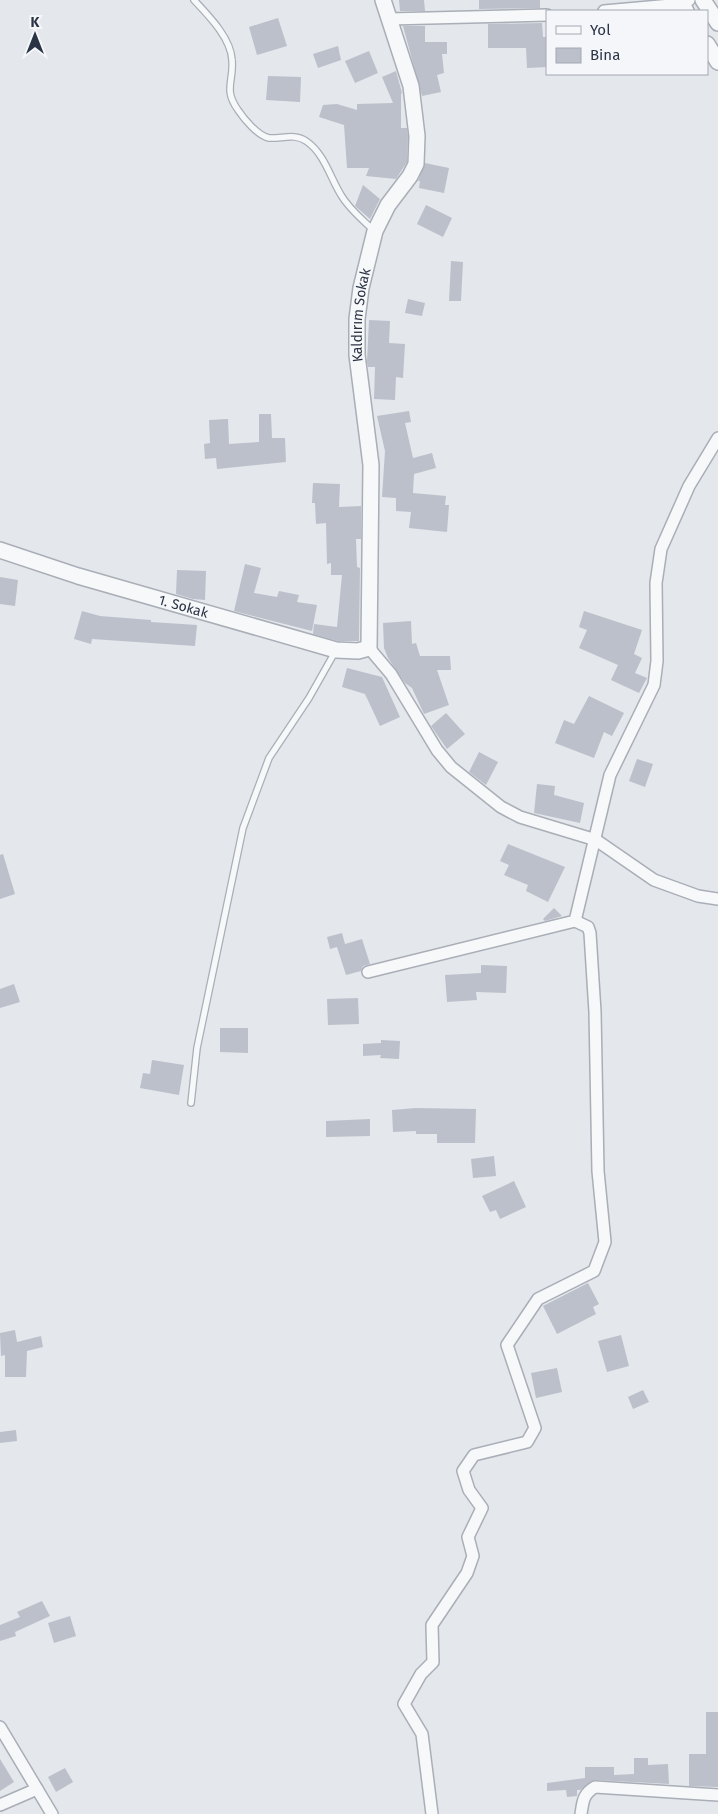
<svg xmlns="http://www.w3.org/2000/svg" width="718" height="1814" font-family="'Fira Sans',sans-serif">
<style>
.building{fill:#bbc0ca}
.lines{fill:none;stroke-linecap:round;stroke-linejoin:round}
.service-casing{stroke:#a9aeb7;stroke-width:8}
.minor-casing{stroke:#a9aeb7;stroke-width:14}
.tertiary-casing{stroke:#a9aeb7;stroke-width:18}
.service{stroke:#f7f8fa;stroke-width:5.5}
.minor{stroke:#f7f8fa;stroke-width:11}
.tertiary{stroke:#f7f8fa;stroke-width:15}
.labels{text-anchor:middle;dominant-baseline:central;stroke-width:5;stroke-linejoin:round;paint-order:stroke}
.street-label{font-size:14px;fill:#2b3445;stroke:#f4f6f9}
</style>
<rect width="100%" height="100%" fill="#e4e7ec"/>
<g class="building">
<path d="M399 0H424L425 11H400Z"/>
<path d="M479 0H540V8L479 9Z"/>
<path d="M278 18 287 46 257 55 249 27Z"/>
<path d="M542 23 543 37H547V67L527 68 526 48H488V24Z"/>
<path d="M403 26H425V42H447V54H442L444 73 437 75 441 92 422 96Z"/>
<path d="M338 46 341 60 318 68 313 54Z"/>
<path d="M369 51 378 73 355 83 345 61Z"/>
<path d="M396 71 402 93 401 94V128H407L408 136 407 162 396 179 366 176 369 168H347L344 125 319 117 323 105 337 104 357 110V104L393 103 382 77Z"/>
<path d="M268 76 301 77 300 102 266 100Z"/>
<path d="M425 163 449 168 444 193 419 188 420 181H418Z"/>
<path d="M363 185 380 199 370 219 355 206Z"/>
<path d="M426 205 452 218 443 237 417 224Z"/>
<path d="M451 261 463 262 461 301H449Z"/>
<path d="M408 299 425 303 422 316 405 313Z"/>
<path d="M369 320 390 321 389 343 405 344 403 378 396 377 395 400 374 399 375 367H368L367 362Z"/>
<path d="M409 411 411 422 405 423 413 458 432 453 436 468 414 474 413 493 446 496 445 505H449L447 532 409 528 411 512 396 511V498L382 497 385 451 377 416Z"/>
<path d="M259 414H271L272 438H285L286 462 217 469 216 458 205 459 204 444 210 443 209 420 228 419 229 444 259 442Z"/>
<path d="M313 483 340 484 339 507 361 506V539H356L357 567 360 568 359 641H338L313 634 314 624 337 627 342 575H331V563L327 564 326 523 316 524 315 503H312Z"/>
<path d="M245 564 261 568 254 593 277 597 279 591 299 595 297 602 317 605 312 631 234 611Z"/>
<path d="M177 570 206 571 205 600 193 599 176 594Z"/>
<path d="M0 577 18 580 15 606 0 604Z"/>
<path d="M82 611 100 616 151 620V622L197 625 195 646 92 639 91 644 74 639Z"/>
<path d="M584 611 642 630 634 654 642 658 635 673 647 678 639 693 611 680 618 665 579 648 587 630 579 627Z"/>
<path d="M411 621 412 644 416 643 420 656H450L451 670H437L449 705 424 714 412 688 405 683 388 658 384 648 383 623Z"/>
<path d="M347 668 382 677 400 717 380 726 365 694 342 687Z"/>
<path d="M589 696 624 713 612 736 604 732 594 758 555 743 564 720 574 724Z"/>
<path d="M446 713 465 734 447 749 431 726Z"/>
<path d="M479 752 498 762 486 785 469 772Z"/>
<path d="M637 759 653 764 645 787 629 781Z"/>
<path d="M537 784 555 786 554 795 584 803 580 823 534 813Z"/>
<path d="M508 844 565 867 548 902 526 891 528 885 504 875 509 865 500 861Z"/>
<path d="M3 854 15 894 0 899V855Z"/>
<path d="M554 908 562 916 545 921 543 919Z"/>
<path d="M342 933 345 944 362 939 370 964 363 966 361 971 346 975 337 947 330 949 327 937Z"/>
<path d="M481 965 507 966 506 993 476 992 477 1000 447 1002 445 975 481 973Z"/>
<path d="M14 984 20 1002 0 1008V989Z"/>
<path d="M358 998 359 1024 328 1025 327 999Z"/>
<path d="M220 1028H248V1053L220 1052Z"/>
<path d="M381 1040 400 1041 399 1059 380 1058 381 1055 363 1056V1044L381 1043Z"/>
<path d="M152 1060 184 1065 179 1095 140 1088 143 1073 150 1074Z"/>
<path d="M416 1108 476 1109 475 1143H437V1134H416V1131L393 1132 392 1110Z"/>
<path d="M370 1119V1136L326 1137V1121Z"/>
<path d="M494 1156 496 1176 473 1178 471 1159Z"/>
<path d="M514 1181 526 1207 500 1219 496 1210 490 1212 482 1196Z"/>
<path d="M588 1283 599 1304 593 1307 596 1314 557 1334 543 1306Z"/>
<path d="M15 1330 17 1342 41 1336 43 1347 27 1351 26 1377H5V1355L1 1356 0 1333Z"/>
<path d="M621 1335 629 1366 607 1372 598 1341Z"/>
<path d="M557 1368 562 1392 536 1398 531 1373Z"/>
<path d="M643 1390 649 1402 633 1409 628 1397Z"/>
<path d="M16 1430 17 1441 0 1443V1432Z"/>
<path d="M42 1601 50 1616 15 1632 16 1636 0 1641V1625L20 1617 17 1612Z"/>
<path d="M70 1616 76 1636 54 1643 48 1623Z"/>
<path d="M706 1712H718V1787L689 1786V1754H706Z"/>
<path d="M634 1758H648V1765L668 1764 669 1784 595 1780 580 1790H577V1796L567 1797 566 1790 547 1791V1783L585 1778V1767H614V1775L634 1774Z"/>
<path d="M0 1759 14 1782 0 1791Z"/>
<path d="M65 1768 73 1782 56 1792 48 1777Z"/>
</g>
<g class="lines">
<g class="service-casing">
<g id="service">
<path d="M194 0C208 15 231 38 232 60 234 82 223 89 238 110 244 119 258 136 269 138 281 139 295 133 306 141 324 153 330 177 341 195 349 209 363 220 374 231"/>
<path d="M191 1103 197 1048 243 828 269 758 309 698 335 652"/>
</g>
</g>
<g class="minor-casing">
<g id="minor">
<path d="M604 11 682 4 689 0"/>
<path d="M389 19 547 15"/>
<path d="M369 648 391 674 437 750 451 767 501 807 520 817 596 840 654 880 698 896 718 899"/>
<path d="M368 972 575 921 610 775 654 685 657 661 656 583 661 549 689 486 718 438"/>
<path d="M0 1727 52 1814"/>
<path d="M0 1805 37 1789"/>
<path d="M432 1814 422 1734 404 1704 421 1674 433 1662 432 1625 467 1573 473 1556 468 1537 482 1508 469 1490 463 1471 474 1455 527 1442 535 1428 507 1345 538 1299 594 1271 605 1242 598 1171 595 1012 590 933 588 927 575 921"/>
<path d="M581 1814C583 1801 583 1794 595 1787L718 1795"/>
</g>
</g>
<g class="tertiary-casing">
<g id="tertiary">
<path d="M680 0 686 11"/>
<path d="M703 0 718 23"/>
<path d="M707 44 718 62"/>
<path id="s1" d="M0 550 78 576 336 650 358 651 369 648 371 465 357 355V319L361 288 375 231 388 205 410 176 416 164 417 136 411 86 383 0"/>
</g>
</g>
<use href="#service" class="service"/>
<use href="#minor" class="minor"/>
<use href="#tertiary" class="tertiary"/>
</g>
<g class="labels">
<g class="street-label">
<text stroke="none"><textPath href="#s1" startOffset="718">Kaldırım Sokak</textPath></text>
<text stroke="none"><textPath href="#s1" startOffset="192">1. Sokak</textPath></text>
</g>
</g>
<rect x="546" y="10" width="162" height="65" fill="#f4f6f9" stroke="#a4a8b1"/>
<rect x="556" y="26" width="25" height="8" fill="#f7f8fa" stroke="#a4a8b1"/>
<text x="590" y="35" font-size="15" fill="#2b3445">Yol</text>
<rect x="556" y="48" width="25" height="15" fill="#bbc0ca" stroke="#a4a8b1"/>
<text x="590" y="60" font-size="15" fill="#2b3445">Bina</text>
<g transform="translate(35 35)" stroke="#f4f6f9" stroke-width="4" paint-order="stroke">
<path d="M0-4L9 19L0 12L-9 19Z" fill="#2b3445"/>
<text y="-8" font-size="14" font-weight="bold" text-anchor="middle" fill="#2b3445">K</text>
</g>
</svg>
